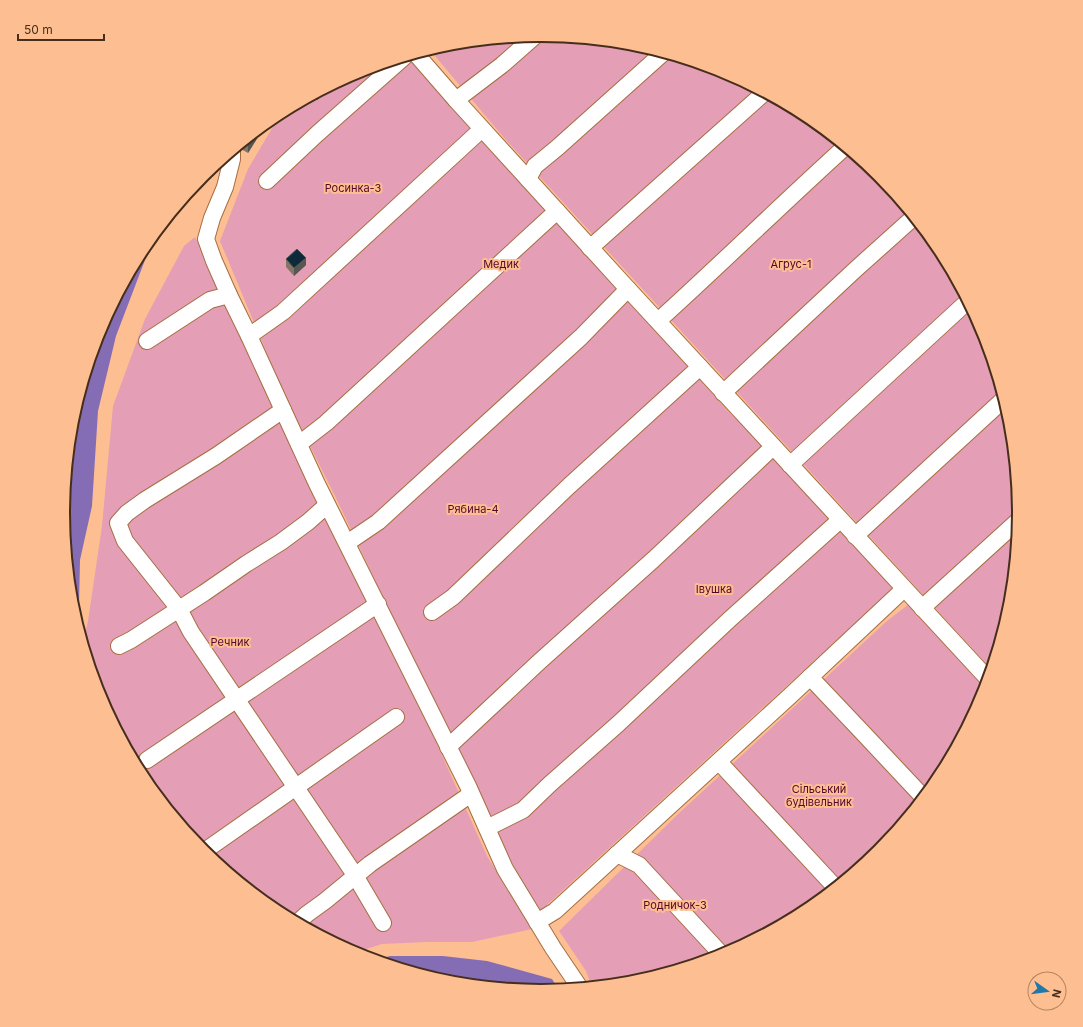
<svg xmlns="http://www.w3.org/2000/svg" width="1083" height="1027" font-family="Inter,sans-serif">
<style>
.green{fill:#e49eb6}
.water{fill:#846db5}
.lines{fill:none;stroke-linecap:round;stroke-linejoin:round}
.minor-casing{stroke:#a66e41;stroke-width:18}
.minor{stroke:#fff;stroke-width:16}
.wall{fill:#867465}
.shaded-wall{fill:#565653}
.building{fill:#0e2939;stroke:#565653}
.labels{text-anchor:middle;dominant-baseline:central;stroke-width:4;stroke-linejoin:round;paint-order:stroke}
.park-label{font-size:11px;fill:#54062c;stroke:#fdbf91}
.rim{fill:none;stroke:#472e1c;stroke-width:2}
</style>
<rect width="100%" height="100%" fill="#fdbf91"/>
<g class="green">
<path d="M542 35 635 44 725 72 808 116 880 175 939 248 984 331 1011 420 1020 514 1011 607 992 670 505 139 430 50 448 44Z"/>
<path d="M409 56 728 411 897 585 537 914 428 692 335 496 283 392 220 241 248 169 281 113 359 71Z"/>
<path d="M195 237 221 284 266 393 367 602 433 735 487 856 532 929 472 942H427L382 944 354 953 275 911 203 852 144 779 99 696 83 643 88 621 102 526 113 406 145 319 184 246Z"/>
<path d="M909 604 987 687 983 697 939 780 880 852 807 911 724 956 635 983 592 987 586 971 559 931 677 815 887 621Z"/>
</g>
<g class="water">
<path d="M208 171V176L189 197 172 214 145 260 116 336 98 411 92 506 80 560 79 605 77 623 72 607 63 513 72 420 100 330 144 247 203 175Z"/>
<path d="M390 956H443L487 961 552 979 559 990 541 992 448 983 375 960Z"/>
</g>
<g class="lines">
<g class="minor-casing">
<g id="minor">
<path d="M416 54 456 100 628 289 989 680"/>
<path d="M456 100 502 65 535 36"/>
<path d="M232 151V159L225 187 212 218 206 239 214 261 229 295 249 336 317 484 468 786 505 869 553 948 580 988"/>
<path d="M528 179 535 166 557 148 663 53"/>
<path d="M267 181 317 134 403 58"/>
<path d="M590 248 764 93"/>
<path d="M658 321C721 264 782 204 845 147"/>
<path d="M249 336 283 312 482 129"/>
<path d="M147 341 210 300 229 295"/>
<path d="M723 393 856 269 914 217"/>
<path d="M283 410 216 456 145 500 127 513 118 523 125 541 179 609 191 632 353 872 383 923"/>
<path d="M299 444 326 423 557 211"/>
<path d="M790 465 968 301"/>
<path d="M855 536 1004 399"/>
<path d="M347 543 378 522 581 337 628 289"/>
<path d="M922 608 1020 519"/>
<path d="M432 612 453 597 569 486 700 367"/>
<path d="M119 646 131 640 204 593 246 564 281 542 308 522 327 505"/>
<path d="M810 677 864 734 924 798"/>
<path d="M448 747 539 662 654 559 773 447"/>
<path d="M147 760 378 604"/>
<path d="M719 762 836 888"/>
<path d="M487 828 523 810 550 784 618 724 730 619 840 520"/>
<path d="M206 850 396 717"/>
<path d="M617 854 639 865 723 956"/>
<path d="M537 922 555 911 791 695 904 589"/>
<path d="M297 923 307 914 325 901 370 864 471 794"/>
</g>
</g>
<use href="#minor" class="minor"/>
</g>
<g class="wall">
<path d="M332 85 317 100 313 96Z"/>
<path d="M258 130V137L248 153 241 149V144Z"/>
<path d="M286 259 306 265 294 276 286 267Z"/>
</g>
<g class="shaded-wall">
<path d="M332 85 317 100V93Z"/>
<path d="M258 130V137L248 153V142L253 134Z"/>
<path d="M306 258V265L294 276V268Z"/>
</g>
<g class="building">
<path d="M253 134 248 142 245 140Z"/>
<path d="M297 249 306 258 294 268 286 259Z"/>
</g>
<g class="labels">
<g class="park-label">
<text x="353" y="188">Росинка-3</text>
<text x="501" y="264">Медик</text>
<text x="791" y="264">Агрус-1</text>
<text x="473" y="509">Рябина-4</text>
<text x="714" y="589">Івушка</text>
<text x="230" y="642">Речник</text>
<text x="819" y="789">Сільський<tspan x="819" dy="13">будівельник</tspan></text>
<text x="675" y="905">Родничок-3</text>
</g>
</g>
<path d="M0 0H1083V1027H0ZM70 513a471 471 0 1 1 942 0a471 471 0 1 1-942 0Z" fill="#fdbf91" fill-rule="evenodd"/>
<path class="rim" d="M70 513a471 471 0 1 1 942 0a471 471 0 1 1-942 0Z"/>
<g transform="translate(1047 991) rotate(104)"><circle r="19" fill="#fdbf91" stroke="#b48562"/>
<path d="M0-3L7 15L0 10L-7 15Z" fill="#1f78a7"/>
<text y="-6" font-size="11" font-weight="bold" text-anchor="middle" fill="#472e1c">N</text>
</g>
<path d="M18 34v6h86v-6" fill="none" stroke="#472e1c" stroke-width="2"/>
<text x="24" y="34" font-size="12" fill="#472e1c" stroke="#fdbf91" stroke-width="3" paint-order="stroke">50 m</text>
</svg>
